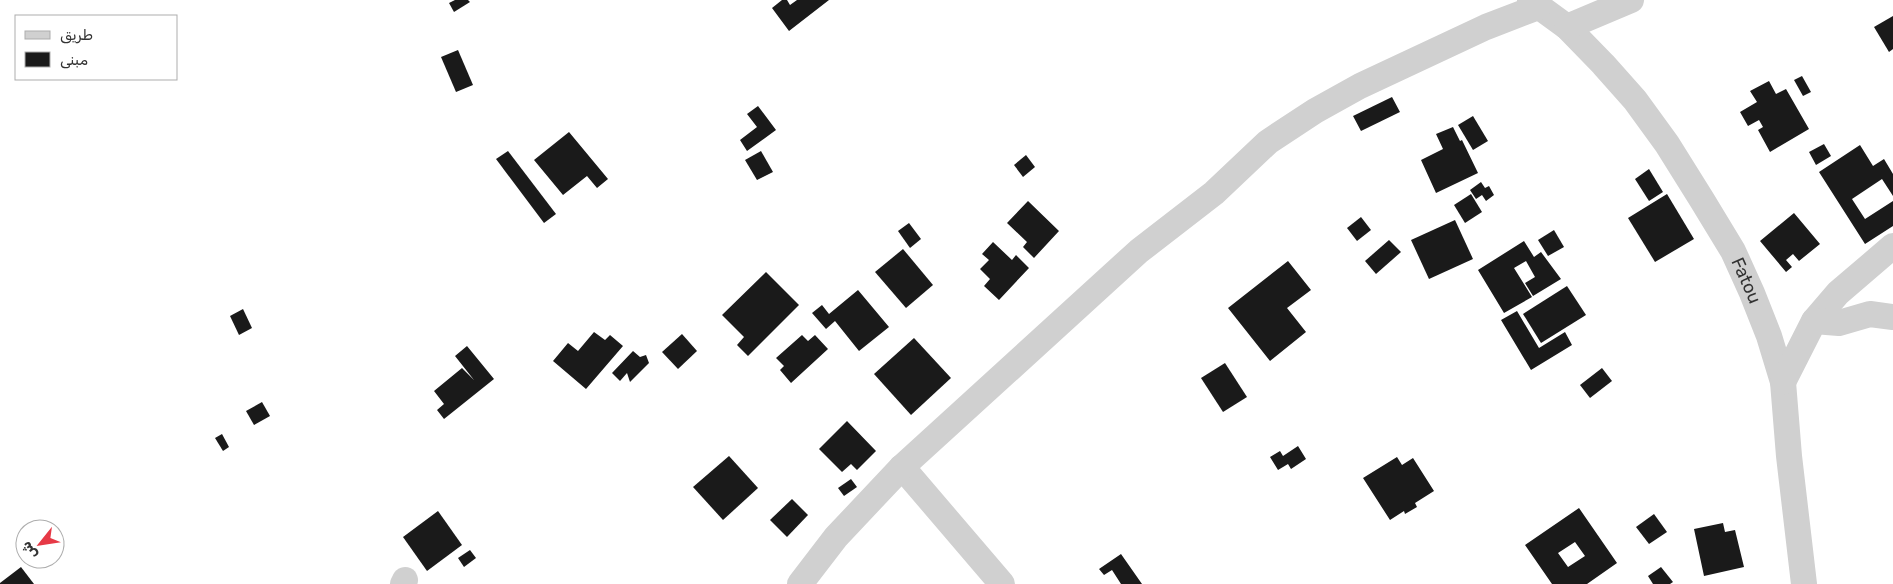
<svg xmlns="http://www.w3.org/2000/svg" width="1893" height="584" font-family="Rubik,Cairo,sans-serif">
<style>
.building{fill:#1a1a1a;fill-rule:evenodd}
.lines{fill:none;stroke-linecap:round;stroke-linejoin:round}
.minor{stroke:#d0d0d0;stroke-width:26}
.labels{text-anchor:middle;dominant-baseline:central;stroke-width:5;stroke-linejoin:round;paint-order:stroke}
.street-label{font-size:18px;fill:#333;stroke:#fff}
</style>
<rect width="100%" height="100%" fill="#fff"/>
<g class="building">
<path d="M455 0H468L470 2 454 12 449 3Z"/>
<path d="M782 0H787L790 5 797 0H829L789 31 772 8Z"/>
<path d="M1893 16V49L1889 52 1874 27Z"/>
<path d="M458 50 473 85 456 92 441 57Z"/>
<path d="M1802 76 1811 92 1803 96 1794 80Z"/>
<path d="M1769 81 1776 94 1786 89 1809 129 1770 152 1758 130 1763 127 1759 120 1748 126 1740 112 1757 102 1750 91Z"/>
<path d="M1392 97 1400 112 1361 131 1353 116Z"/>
<path d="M758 106 776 130 747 151 740 140 757 127 747 114Z"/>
<path d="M1473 116 1488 141 1473 150 1458 125Z"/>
<path d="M1453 127 1460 141 1462 140 1478 173 1436 193 1421 160 1443 149 1436 134Z"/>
<path d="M569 132 608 179 597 188 587 176 563 195 534 160Z"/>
<path d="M1824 144 1831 156 1816 165 1809 152Z"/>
<path d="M1860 145 1873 166 1884 159 1893 174V196L1882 179 1852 199 1865 219 1893 201V226L1865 244 1819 172Z"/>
<path d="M508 151 556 214 544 223 496 159Z"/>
<path d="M761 151 773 172 757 180 745 160Z"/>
<path d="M1026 155 1035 167 1023 177 1014 165Z"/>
<path d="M1649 169 1663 192 1649 201 1635 179Z"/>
<path d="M1481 182 1485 188 1489 186 1494 195 1486 201 1482 195 1476 199 1470 190Z"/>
<path d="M1471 194 1482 212 1465 223 1454 205Z"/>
<path d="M1667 194 1694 239 1655 262 1628 218Z"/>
<path d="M1028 201 1059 231 1034 258 1023 247 1027 242 1007 223Z"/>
<path d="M1794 213 1820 244 1799 261 1793 254 1786 260 1792 267 1786 272 1760 241Z"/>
<path d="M1361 217 1371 230 1357 241 1347 228Z"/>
<path d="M1455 220 1473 259 1429 279 1411 240Z"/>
<path d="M909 223 921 239 910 248 898 231Z"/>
<path d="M1554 230 1564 247 1548 256 1538 240Z"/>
<path d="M1389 240 1401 252 1376 274 1365 261Z"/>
<path d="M1524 241 1534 257 1541 252 1561 279 1533 296 1525 283 1535 277 1526 261 1514 268 1532 297 1504 313 1478 270Z"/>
<path d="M993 242 1012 260 1016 255 1029 268 999 300 984 286 990 279 980 269 989 260 982 254Z"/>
<path d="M903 249 933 285 906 308 875 272Z"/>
<path d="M1288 261 1311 290 1287 308 1306 332 1270 361 1228 308Z"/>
<path d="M766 272 799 305 748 356 737 345 744 337 722 315Z"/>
<path d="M1567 286 1586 315 1541 343 1523 314Z"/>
<path d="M858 290 889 327 859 351 835 321 826 329 812 313 822 305 829 314Z"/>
<path d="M243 309 252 328 239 335 230 316Z"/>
<path d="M1517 311 1539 348 1565 332 1572 345 1531 370 1501 320Z"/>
<path d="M594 332 605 340 610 335 623 346 586 389 553 361 568 343 578 351Z"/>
<path d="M682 334 697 351 678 369 662 352Z"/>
<path d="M802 335 808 341 815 335 828 349 791 383 780 370 784 366 776 358Z"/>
<path d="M914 338 951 378 911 415 874 374Z"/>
<path d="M467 346 494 379 444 419 437 410 444 404 434 391 462 368 474 380 455 356Z"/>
<path d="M633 351 640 357 646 355 649 363 630 382 627 373 620 381 612 373Z"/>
<path d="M1225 363 1247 397 1223 412 1201 378Z"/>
<path d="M1602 368 1612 381 1590 398 1580 385Z"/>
<path d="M262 402 270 416 254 425 246 411Z"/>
<path d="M847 421 876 451 857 470 851 464 842 472 819 449Z"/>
<path d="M222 434 229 447 223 451 215 438Z"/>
<path d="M1298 446 1306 459 1291 469 1288 464 1278 470 1270 457 1280 451 1283 456Z"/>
<path d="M729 456 758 488 723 520 693 487Z"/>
<path d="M1397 457 1402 465 1413 458 1434 491 1415 503 1417 507 1405 514 1404 511 1390 520 1363 478Z"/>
<path d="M851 479 857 487 844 496 838 488Z"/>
<path d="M792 499 808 515 787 537 770 520Z"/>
<path d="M1579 508 1617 563 1587 584H1552L1525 545ZM1575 542 1585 556 1568 567 1558 553Z"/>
<path d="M438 511 462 545 427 571 403 537Z"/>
<path d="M1654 514 1667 532 1649 544 1636 527Z"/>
<path d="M1723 523 1725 532 1735 530 1744 567 1704 576 1694 529Z"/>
<path d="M470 550 476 558 464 567 458 558Z"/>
<path d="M1121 554 1142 584H1121L1112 570 1104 575 1099 569Z"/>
<path d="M21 567 34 584H0V583Z"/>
<path d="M1661 567 1673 582 1670 584H1653L1648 576Z"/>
</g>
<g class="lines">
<g class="minor">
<path id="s1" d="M1530 0 1567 27 1603 64 1635 100 1667 144 1702 200 1733 251 1752 293 1769 336 1783 382 1789 456 1804 584"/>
<path d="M1567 27 1631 0"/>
<path d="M1814 321 1838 293 1893 246"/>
<path d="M1783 382 1814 321 1839 323 1870 314 1893 317"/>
<path d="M902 467 1002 584"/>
<path d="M403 584 405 580"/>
<path d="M800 584 836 537 902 467 1139 251 1214 193 1268 142 1315 111 1360 86 1486 27 1538 7"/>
</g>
</g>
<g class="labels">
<g class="street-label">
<text stroke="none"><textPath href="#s1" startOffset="358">Fatou</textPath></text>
</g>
</g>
<rect x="15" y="15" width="162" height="65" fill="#ffffff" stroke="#adadad"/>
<rect x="25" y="31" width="25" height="8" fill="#d0d0d0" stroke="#adadad"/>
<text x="60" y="40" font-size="15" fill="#333333">طريق</text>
<rect x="25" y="52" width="25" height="15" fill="#1a1a1a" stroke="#adadad"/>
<text x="60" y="65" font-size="15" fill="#333333">مبنى</text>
<g transform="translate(40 544) rotate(240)"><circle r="24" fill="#ffffff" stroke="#adadad"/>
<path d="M0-4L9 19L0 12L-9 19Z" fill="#e63946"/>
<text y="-8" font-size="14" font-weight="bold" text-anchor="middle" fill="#333333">ش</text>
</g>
</svg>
